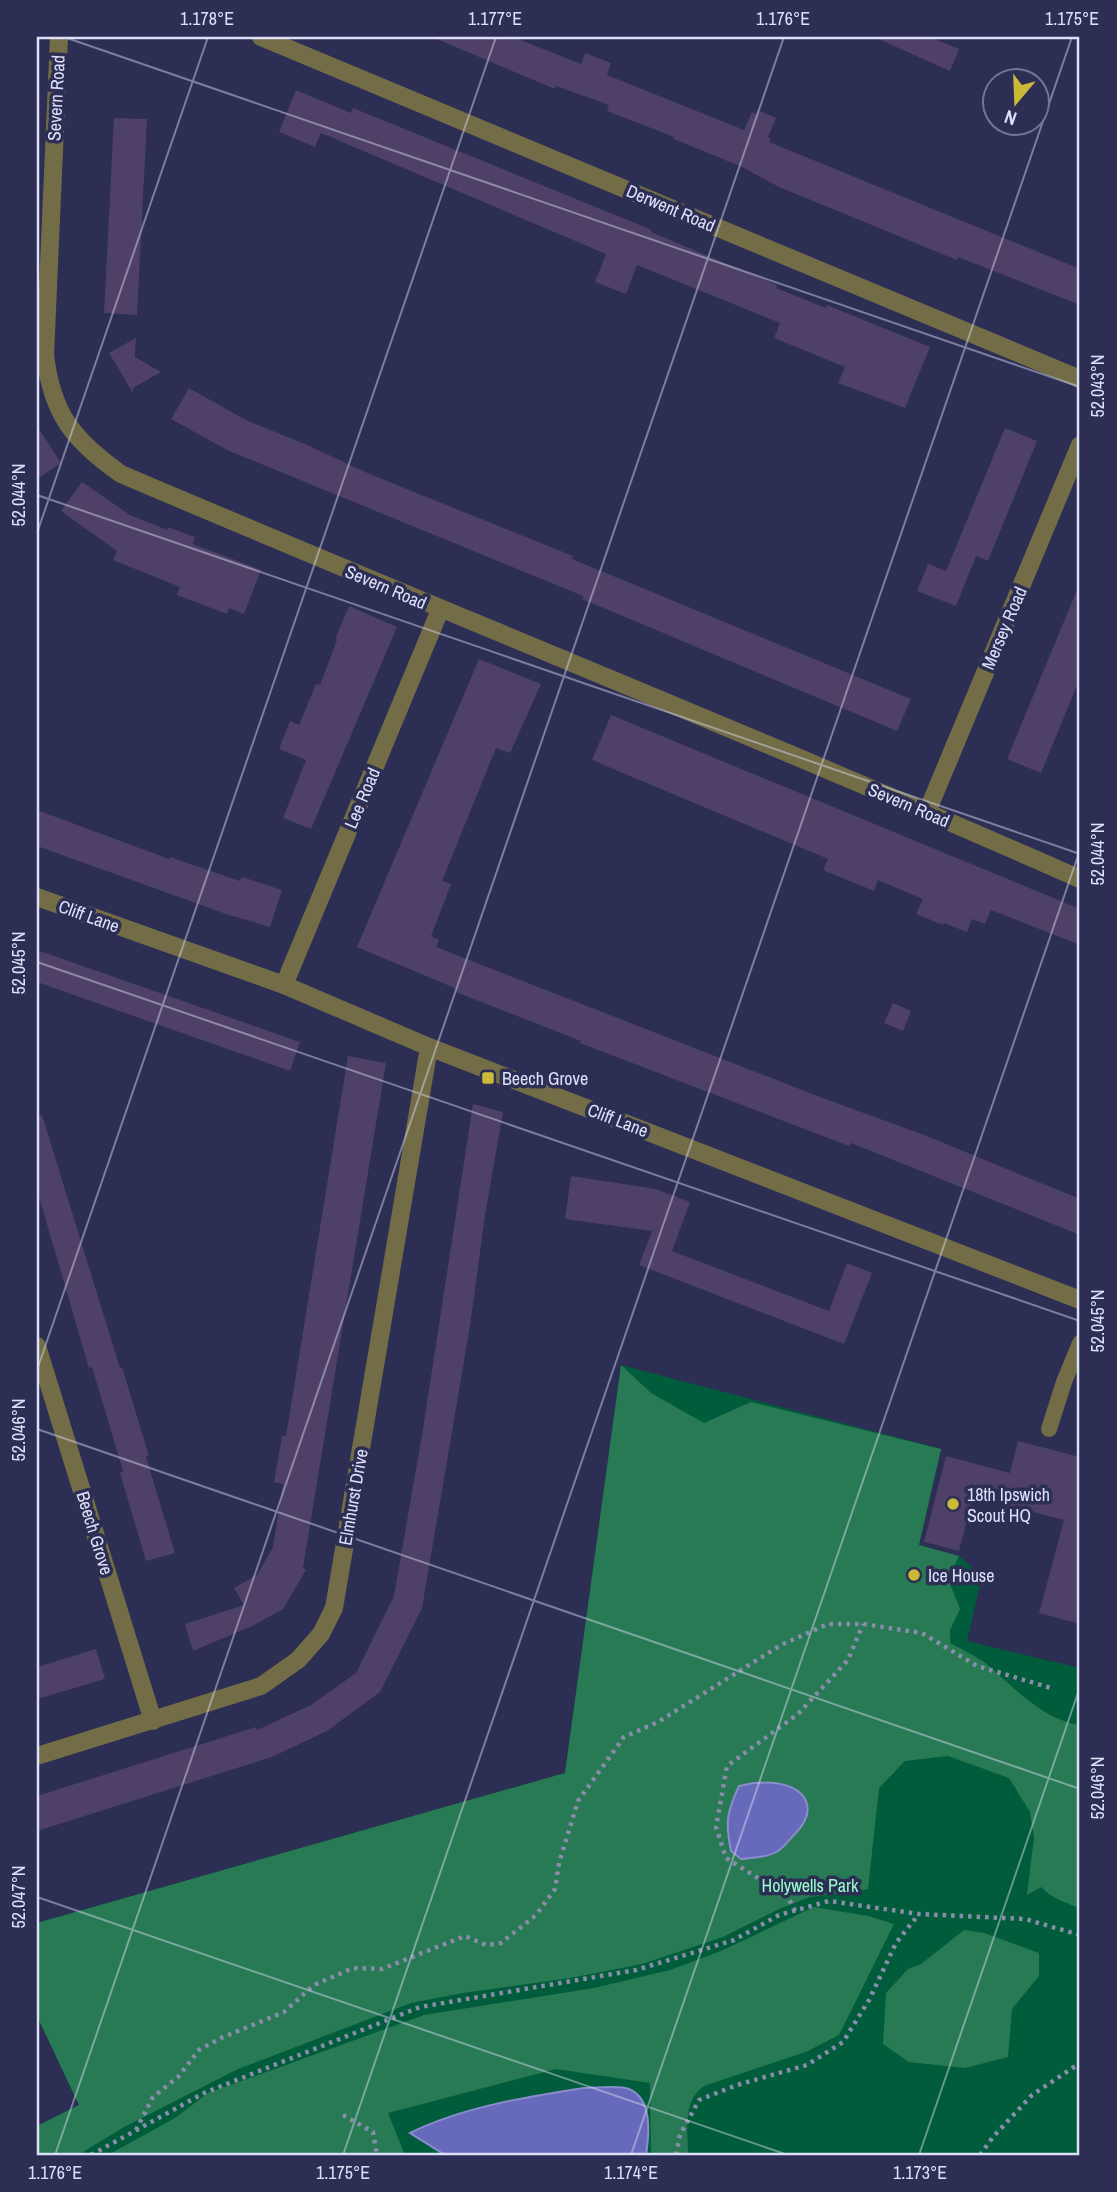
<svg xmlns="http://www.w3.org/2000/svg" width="1117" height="2192" font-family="'Archivo Narrow',sans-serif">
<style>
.green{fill:#005c3a}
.forest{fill:#287a55}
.water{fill:#676aba;stroke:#8a8dcd;stroke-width:2}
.building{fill:#4e4067}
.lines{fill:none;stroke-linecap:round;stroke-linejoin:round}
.path{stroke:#8a8cab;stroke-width:4.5;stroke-dasharray:3.5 5;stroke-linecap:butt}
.service{stroke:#736d47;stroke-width:16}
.minor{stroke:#736d47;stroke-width:18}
.tertiary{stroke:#736d47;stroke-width:18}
.ticks{fill:none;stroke:#dde0f9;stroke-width:2;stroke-opacity:0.45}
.poi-dot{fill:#cdb938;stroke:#2c2e53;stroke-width:2.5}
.labels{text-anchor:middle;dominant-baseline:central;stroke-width:7;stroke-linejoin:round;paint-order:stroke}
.street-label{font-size:18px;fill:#dde0f9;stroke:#2c2e53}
.poi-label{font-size:18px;fill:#dde0f9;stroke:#2c2e53;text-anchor:start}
.park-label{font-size:18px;fill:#96fdc8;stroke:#2c2e53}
.neatline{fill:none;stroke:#dde0f9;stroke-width:2.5}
.ticks-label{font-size:18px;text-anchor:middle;fill:#dde0f9}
</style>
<rect width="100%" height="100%" fill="#2c2e53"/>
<path class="green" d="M621 1365 941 1449 919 1545 959 1556 982 1576 967 1641 1080 1668V2155H37V2126L79 2105 37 2016V1923L565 1773Z"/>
<g class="forest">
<path d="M621 1365 651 1393 704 1423 751 1402 941 1449 919 1545 959 1556 948 1579 960 1609 950 1630V1643C961 1649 974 1655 984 1662 1013 1686 1041 1719 1080 1725V1906L1077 1907C1064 1902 1051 1898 1041 1887L1027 1895 1034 1838 1030 1812 1009 1778 948 1756 905 1761 879 1788 868 1889 810 1897 779 1909 723 1937 642 1964 570 1978 463 1993 411 2003 238 2069 124 2127 78 2155H37V2126L79 2105 37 2016V1923L565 1773Z"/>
<path d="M814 1907 868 1916 894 1924 839 2035 808 2051 704 2086C682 2102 688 2130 688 2155H651L650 2083 556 2069 388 2113 405 2155H108L175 2118 208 2093 424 2015 594 1988 670 1970 721 1951Z"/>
<path d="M964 1930 984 1933 1039 1953V1976L1012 2009 1008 2057 965 2068 909 2062 883 2044 886 1993 908 1969 921 1964Z"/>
</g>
<g class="water">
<path d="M753 1783C760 1783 768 1782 775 1783 809 1788 818 1811 794 1835 789 1840 784 1847 778 1851 768 1857 754 1858 741 1859L731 1851C725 1822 727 1812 739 1786Z"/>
<path d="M584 2088C595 2088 620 2085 629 2089 653 2099 649 2135 646 2155H451L442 2153 410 2133C462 2107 526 2097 584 2088Z"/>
</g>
<g class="building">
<path d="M432 37H513L581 64 585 53 611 63 607 75 744 130 752 112 756 114 758 110 776 118 768 137 771 139 769 142 1080 269V305L958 257 957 260 779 187 742 167 674 139V137L607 111 609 105 556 86 555 89Z"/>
<path d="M874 37H930L959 49 950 71Z"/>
<path d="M296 90 351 113 353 108 652 230 651 232 777 285 776 288 826 308 827 305 930 347 905 408 838 383 845 367 774 338 780 323 637 265 626 294 595 282 606 254 321 133 315 147 279 132Z"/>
<path d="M114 118 147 119 137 315 104 313Z"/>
<path d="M136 338 135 357 161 372 133 388V393L109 353Z"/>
<path d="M189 388 246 420 307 445 372 475 573 556 572 559 911 699 897 731 582 599 583 596 227 450 171 419Z"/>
<path d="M37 426 61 463 37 479Z"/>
<path d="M1005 428 1037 441 988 561 976 556 956 606 917 591 928 564 946 571Z"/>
<path d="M82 482 130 515 167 530 168 527 195 537 193 544 261 570 244 614 229 608 227 614 177 595 180 587 113 560 117 551 61 511Z"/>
<path d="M1079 585 1080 678 1041 773 1007 759Z"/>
<path d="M349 606 397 627 311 829 283 818 306 760 279 749 290 721 299 725 316 684 320 685 337 640 335 639Z"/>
<path d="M479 659 541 684 510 753 496 748 442 881 451 884 431 936 439 940 436 947 820 1097 924 1135 1080 1199V1235L851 1143 849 1146 580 1043 581 1041 456 992 457 989 357 947Z"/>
<path d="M611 715 1080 909V945L991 910 985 924 972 919 967 932 944 923 943 925 916 914 923 899 878 880 874 891 823 870 828 859 592 760Z"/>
<path d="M37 810 169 859 170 857 240 881 242 877 282 890 270 927 226 914 37 846Z"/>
<path d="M37 950 300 1042 290 1071 37 982Z"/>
<path d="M893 1003 911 1011 903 1031 884 1023Z"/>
<path d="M348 1056 386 1063 303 1568 306 1570 283 1609 252 1626 193 1651 185 1624 244 1605 234 1588 257 1575 273 1547 283 1484 274 1482 282 1436H286Z"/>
<path d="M473 1104 503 1112 485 1215 470 1326 422 1608 380 1692 327 1731 272 1757 37 1831V1796L256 1727 257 1730 311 1705 356 1673 394 1596 423 1429Z"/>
<path d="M42 1115 120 1368 122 1367 149 1456 146 1457 175 1553 146 1561 120 1473 123 1471 92 1367 89 1368 37 1190V1116Z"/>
<path d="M571 1176 656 1189 690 1202 672 1251 829 1311 847 1263 872 1273 844 1344 639 1265 652 1231 565 1219Z"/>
<path d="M1018 1441 1080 1457V1624L1039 1613 1064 1520 973 1497 959 1551 924 1542 946 1456 1010 1473Z"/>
<path d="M96 1649 105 1679 37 1699V1667Z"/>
</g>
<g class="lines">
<g class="path">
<path d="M795 1911 788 1897 726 1858 716 1827 727 1766 798 1714 848 1660 863 1624"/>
<path d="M343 2115 373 2132 377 2155"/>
<path d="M136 2130 153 2097 178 2077 199 2050 221 2038 284 2012 314 1985 353 1968 382 1969 465 1936 486 1945 501 1943 536 1915 555 1889 559 1863 578 1801 624 1737 658 1722 781 1645 828 1624H863L922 1633 977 1666 1051 1688"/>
<path d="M91 2155 204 2093 420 2007 636 1970 734 1940 779 1915 829 1901 919 1914 1025 1919 1080 1935"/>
<path d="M676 2155 680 2135 699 2100 737 2085 807 2065 843 2042 869 2000 896 1943 918 1915"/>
<path d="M980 2155 993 2137 1032 2095 1080 2063"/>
</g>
<path class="service" d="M1049 1429 1064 1382 1080 1343"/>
<g class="minor">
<path d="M59 37 45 355C52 414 73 440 121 474 440 610 763 739 1080 879"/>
<path d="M261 37 1080 379"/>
<path d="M927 812 1080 445"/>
<path d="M284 985 440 610"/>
<path d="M37 1346 153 1721"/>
<path d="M37 1756 261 1686 298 1660 321 1634 334 1608 429 1047"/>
</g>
<path class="tertiary" d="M37 897 284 985 429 1047 1080 1300"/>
</g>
<path class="ticks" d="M64 37 1080 387M37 495 1080 854M37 533 208 37M37 962 1080 1321M37 1370 496 37M37 1429 1080 1789M37 1897 788 2155M55 2155 784 37M343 2155 1072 37M631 2155 1080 850M919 2155 1080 1687"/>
<g class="poi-dot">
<rect x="481" y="1071" width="14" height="14" rx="3.5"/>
<circle cx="953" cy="1504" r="7"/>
<circle cx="914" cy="1575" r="7"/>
</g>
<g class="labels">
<g class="street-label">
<text transform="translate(56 98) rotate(-87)">Severn Road</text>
<text transform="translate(671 208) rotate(23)">Derwent Road</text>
<text transform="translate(386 587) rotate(23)">Severn Road</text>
<text transform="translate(1004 628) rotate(-67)">Mersey Road</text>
<text transform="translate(362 798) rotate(-67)">Lee Road</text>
<text transform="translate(909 805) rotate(23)">Severn Road</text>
<text transform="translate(89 916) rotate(20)">Cliff Lane</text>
<text transform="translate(618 1120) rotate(21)">Cliff Lane</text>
<text transform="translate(353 1497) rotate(-80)">Elmhurst Drive</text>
<text transform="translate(95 1533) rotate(73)">Beech Grove</text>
</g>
<g class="poi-label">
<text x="502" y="1078">Beech Grove</text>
<text x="967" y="1494">18th Ipswich<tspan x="967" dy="21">Scout HQ</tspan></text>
<text x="928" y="1575">Ice House</text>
</g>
<g class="park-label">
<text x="810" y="1885">Holywells Park</text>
</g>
</g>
<rect width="1117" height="2192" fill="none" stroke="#2c2e53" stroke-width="77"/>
<g transform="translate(1016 102) rotate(199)"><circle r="33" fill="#2c2e53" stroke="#737595" stroke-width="2"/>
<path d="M0-5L12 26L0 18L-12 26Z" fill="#cdb938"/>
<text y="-10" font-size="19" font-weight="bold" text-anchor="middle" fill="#dde0f9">N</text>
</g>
<rect x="38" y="38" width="1040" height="2116" class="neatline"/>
<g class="ticks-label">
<text x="207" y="25">1.178°E</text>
<text x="495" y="25">1.177°E</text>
<text x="783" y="25">1.176°E</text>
<text x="1072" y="25">1.175°E</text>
<text transform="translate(1098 386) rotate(-90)" y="6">52.043°N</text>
<text transform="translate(19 495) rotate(-90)" y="6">52.044°N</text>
<text transform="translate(1098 854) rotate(-90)" y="6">52.044°N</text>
<text transform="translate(19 963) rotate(-90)" y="6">52.045°N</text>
<text transform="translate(1098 1321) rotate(-90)" y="6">52.045°N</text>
<text transform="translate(19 1430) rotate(-90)" y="6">52.046°N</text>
<text transform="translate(1098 1788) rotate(-90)" y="6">52.046°N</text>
<text transform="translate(19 1897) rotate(-90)" y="6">52.047°N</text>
<text x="55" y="2179">1.176°E</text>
<text x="343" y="2179">1.175°E</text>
<text x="631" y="2179">1.174°E</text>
<text x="920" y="2179">1.173°E</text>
</g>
</svg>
